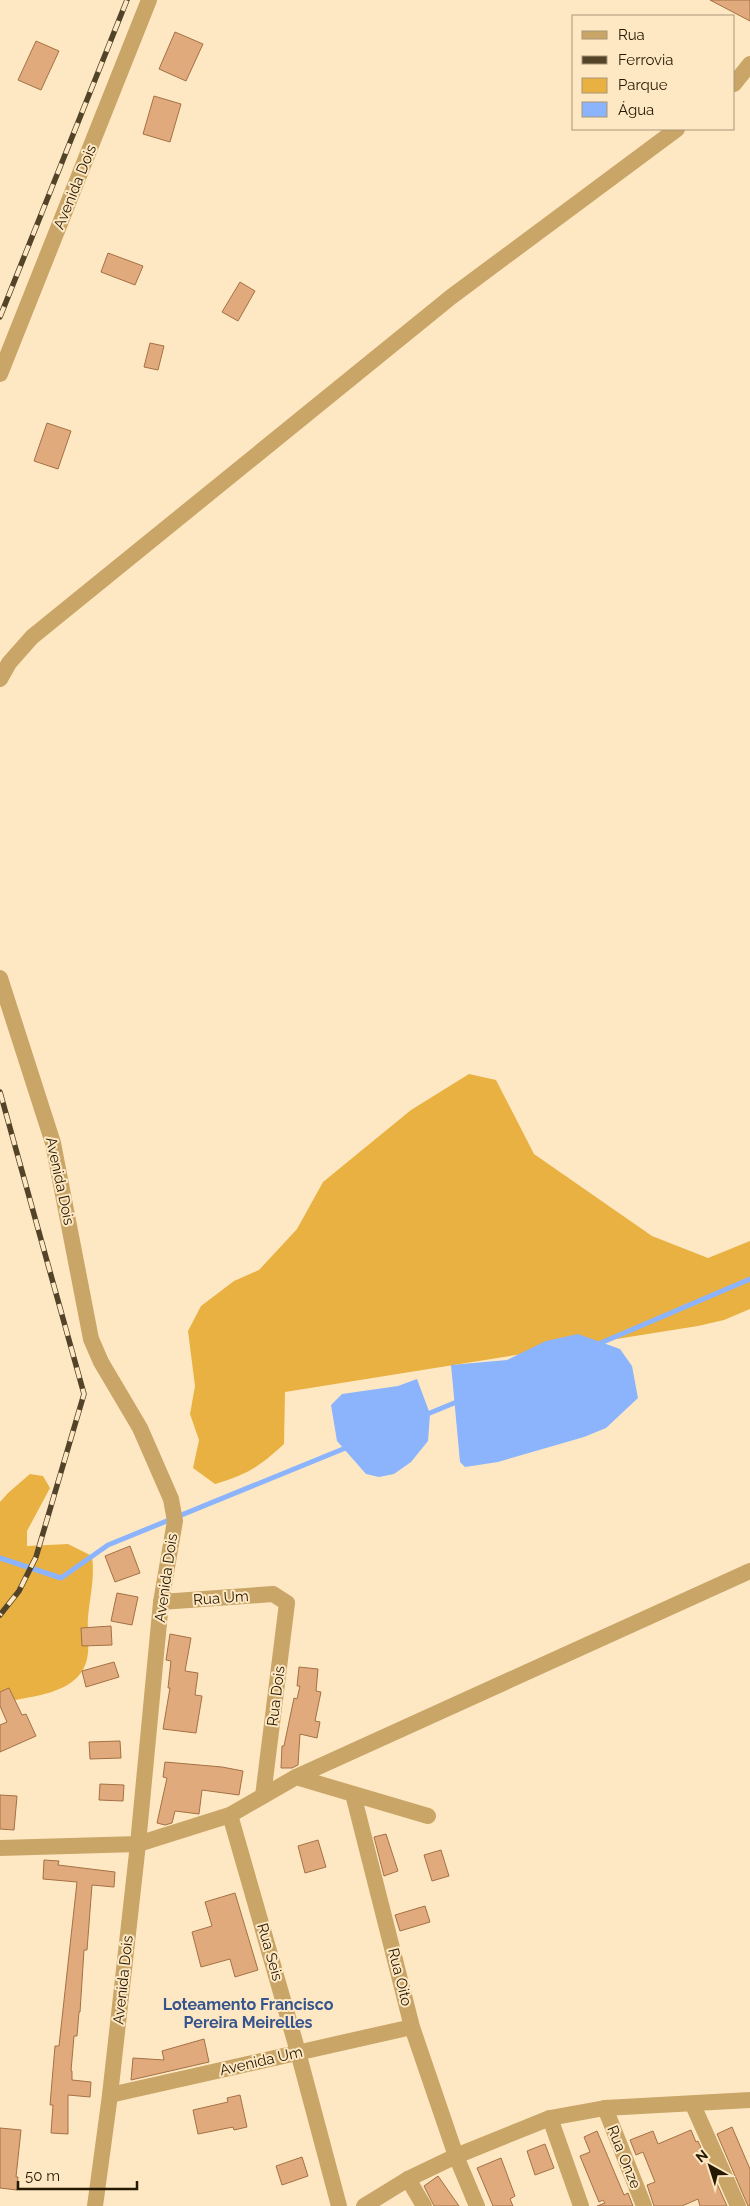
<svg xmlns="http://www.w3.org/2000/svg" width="750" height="2206" font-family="Raleway,sans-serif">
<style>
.green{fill:#e8b142}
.water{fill:#8bb4fc}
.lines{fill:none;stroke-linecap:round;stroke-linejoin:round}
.stream{stroke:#8bb4fc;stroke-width:5}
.building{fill:#e1aa7c;stroke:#a37144}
.minor{stroke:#c9a667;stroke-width:16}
.rail-casing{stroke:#534429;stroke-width:5.5}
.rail{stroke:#fee8c4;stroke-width:4;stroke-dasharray:11;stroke-linecap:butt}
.labels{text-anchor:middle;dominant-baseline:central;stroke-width:4;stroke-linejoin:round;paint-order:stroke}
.street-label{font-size:15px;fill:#261901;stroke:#fee8c4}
.neighbourhood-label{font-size:16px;font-weight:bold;fill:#36558e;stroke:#fee8c4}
</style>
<rect width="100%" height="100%" fill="#fee8c4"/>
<g class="green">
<path d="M469 1074 496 1080 534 1154 652 1236 708 1258 750 1241V1309L724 1320 698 1326 285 1392 284 1444C259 1467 248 1474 215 1484L193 1468 199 1440 190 1414 195 1386 188 1331 201 1306 234 1281 259 1270 297 1229 323 1182 411 1110Z"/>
<path d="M30 1474 43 1476 50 1488 27 1531V1546L68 1544 92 1556C95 1577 90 1596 88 1617 87 1631 90 1645 87 1659 79 1695 30 1696 0 1703V1502L8 1493Z"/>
</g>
<g class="water">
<path d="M578 1334 620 1349 632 1366 638 1398 606 1428 584 1437 498 1462 465 1467 460 1462 451 1365 507 1360 546 1341Z"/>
<path d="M417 1379 430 1414 428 1441 411 1462 394 1474 379 1477 366 1474 337 1441 331 1405 342 1394 398 1386Z"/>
</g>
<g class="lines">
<g class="stream">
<path d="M596 1345 750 1279"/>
<path d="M425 1415 459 1401"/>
<path d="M0 1558 61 1578 108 1545 348 1447"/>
</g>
</g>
<g class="building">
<path d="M710 0H750V21Z"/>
<path d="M175 32 203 44 186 81 159 69Z"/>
<path d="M36 41 59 51 41 90 18 80Z"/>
<path d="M154 96 181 104 170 142 143 134Z"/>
<path d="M108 253 143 266 135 285 101 272Z"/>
<path d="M240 282 255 291 238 321 222 312Z"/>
<path d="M150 343 164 346 158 370 144 367Z"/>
<path d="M47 423 71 431 58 469 34 461Z"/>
<path d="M130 1546 140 1573 115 1582 105 1556Z"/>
<path d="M117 1593 138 1597 132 1625 111 1621Z"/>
<path d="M111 1626 112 1645 82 1646 81 1628Z"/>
<path d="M170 1634 191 1638 185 1671 198 1673 195 1695 202 1696 196 1733 163 1729 170 1688H168L171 1661 166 1660Z"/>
<path d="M114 1662 119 1677 86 1687 82 1671Z"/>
<path d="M299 1667 318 1669 316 1691 321 1692 315 1721 320 1722 317 1738 300 1734 298 1765 292 1768H281L282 1746H284L294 1698 297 1699 300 1686H297Z"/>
<path d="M9 1688 22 1715 26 1714 36 1736 0 1752V1725L7 1722 0 1706V1692Z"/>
<path d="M120 1741 121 1758 90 1759 89 1742Z"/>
<path d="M165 1762 222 1767 243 1771 239 1795 202 1790 199 1814 175 1811 172 1823 165 1825 157 1823 167 1778 163 1777Z"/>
<path d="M100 1784 124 1785 123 1801 99 1800Z"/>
<path d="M0 1795 17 1796 14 1830 0 1829Z"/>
<path d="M386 1834 398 1871 384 1876 374 1837Z"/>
<path d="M318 1840 326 1867 305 1873 298 1846Z"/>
<path d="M441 1850 449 1876 432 1881 424 1855Z"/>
<path d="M44 1860 59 1861 58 1865 115 1872 114 1887 92 1885 87 1950H84L80 2012H79L77 2036H74L71 2071H72V2080L91 2082 90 2097 68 2095V2134L51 2133 53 2105H50L55 2046H59L77 1882 43 1879Z"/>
<path d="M235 1893 258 1970 235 1977 230 1959 201 1967 192 1932 212 1926 205 1902Z"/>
<path d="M425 1906 430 1922 400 1931 395 1915Z"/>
<path d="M204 2039 209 2062 131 2080 133 2058 164 2060 162 2051Z"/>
<path d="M240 2095 247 2127 234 2130 233 2127 198 2134 193 2110 228 2102 227 2098Z"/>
<path d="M732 2127 750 2169V2206H748L717 2134Z"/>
<path d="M0 2128 21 2130 16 2177H18L17 2190 0 2188Z"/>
<path d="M691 2130 696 2142 698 2141 727 2206H700L698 2199 682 2206H654L647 2185 655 2182 643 2152 636 2155 630 2140 653 2131 658 2144Z"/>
<path d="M597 2131 624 2195 628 2193 633 2206H597L605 2203 603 2200 599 2202 580 2156 590 2152 584 2137Z"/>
<path d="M545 2144 554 2168 535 2175 527 2151Z"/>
<path d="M302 2157 308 2176 282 2185 276 2166Z"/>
<path d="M501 2158 515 2196 510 2199 513 2206H493L477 2168Z"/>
<path d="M438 2176 459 2206H434L424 2186Z"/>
</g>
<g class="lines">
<g class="minor">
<path d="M734 84 750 64"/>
<path d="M0 374 149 0"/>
<path d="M0 679 9 663 32 637 451 297 677 129"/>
<path d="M0 978 53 1143 91 1339 101 1362 140 1428 171 1499 175 1521 161 1602 138 1844 110 2095 95 2206"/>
<path d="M161 1602 273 1594 287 1603 263 1796"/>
<path d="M296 1777 750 1571"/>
<path d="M353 1794 412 2027 456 2156 477 2206"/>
<path d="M230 1815 298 2052 339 2206"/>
<path d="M0 1848 138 1844 230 1815 296 1777 428 1816"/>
<path d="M110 2095 412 2027"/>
<path d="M693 2105 738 2206"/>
<path d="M605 2108 644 2206"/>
<path d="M550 2118 581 2206"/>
<path d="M408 2179 424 2206"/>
<path d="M364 2206 408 2179 456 2156 550 2118 605 2108 750 2100"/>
</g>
<g class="rail-casing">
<g id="rail">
<path d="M0 317 127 0"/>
<path d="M0 1092 84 1394 36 1557 19 1591 0 1615"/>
</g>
</g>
<use href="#rail" class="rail"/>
</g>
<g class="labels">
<g class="street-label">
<text transform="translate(75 187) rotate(-68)">Avenida Dois</text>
<text transform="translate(60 1181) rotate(78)">Avenida Dois</text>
<text transform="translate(166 1578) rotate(-82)">Avenida Dois</text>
<text transform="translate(221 1598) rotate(-4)">Rua Um</text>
<text transform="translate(276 1696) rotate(-83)">Rua Dois</text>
<text transform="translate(270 1952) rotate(74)">Rua Seis</text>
<text transform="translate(400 1977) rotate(76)">Rua Oito</text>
<text transform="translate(123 1980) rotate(-84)">Avenida Dois</text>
<text transform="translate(261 2061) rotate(-13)">Avenida Um</text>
<text transform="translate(624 2157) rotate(68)">Rua Onze</text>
</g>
<g class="neighbourhood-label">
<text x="248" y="2004">Loteamento Francisco<tspan x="248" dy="18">Pereira Meirelles</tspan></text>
</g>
</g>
<rect x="572" y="15" width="162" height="115" fill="#fee8c4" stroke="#a89576"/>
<rect x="582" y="31" width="25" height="8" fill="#c9a667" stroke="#a89576"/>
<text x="618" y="40" font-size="15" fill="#261901">Rua</text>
<rect x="582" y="56" width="25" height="8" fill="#534429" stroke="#a89576"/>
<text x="618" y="65" font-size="15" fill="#261901">Ferrovia</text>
<rect x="582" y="78" width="25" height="15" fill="#e8b142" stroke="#a89576"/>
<text x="618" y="90" font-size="15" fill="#261901">Parque</text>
<rect x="582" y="102" width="25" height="15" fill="#8bb4fc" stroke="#a89576"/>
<text x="618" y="115" font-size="15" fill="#261901">Água</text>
<g transform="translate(710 2166) rotate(321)" stroke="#fee8c4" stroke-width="4" paint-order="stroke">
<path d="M0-4L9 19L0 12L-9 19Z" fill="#261901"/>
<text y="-8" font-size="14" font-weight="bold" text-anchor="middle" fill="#261901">N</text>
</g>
<path d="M18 2181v8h119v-8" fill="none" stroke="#261901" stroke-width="2.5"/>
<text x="25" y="2181" font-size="15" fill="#261901" stroke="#fee8c4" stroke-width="4" paint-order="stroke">50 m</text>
</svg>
